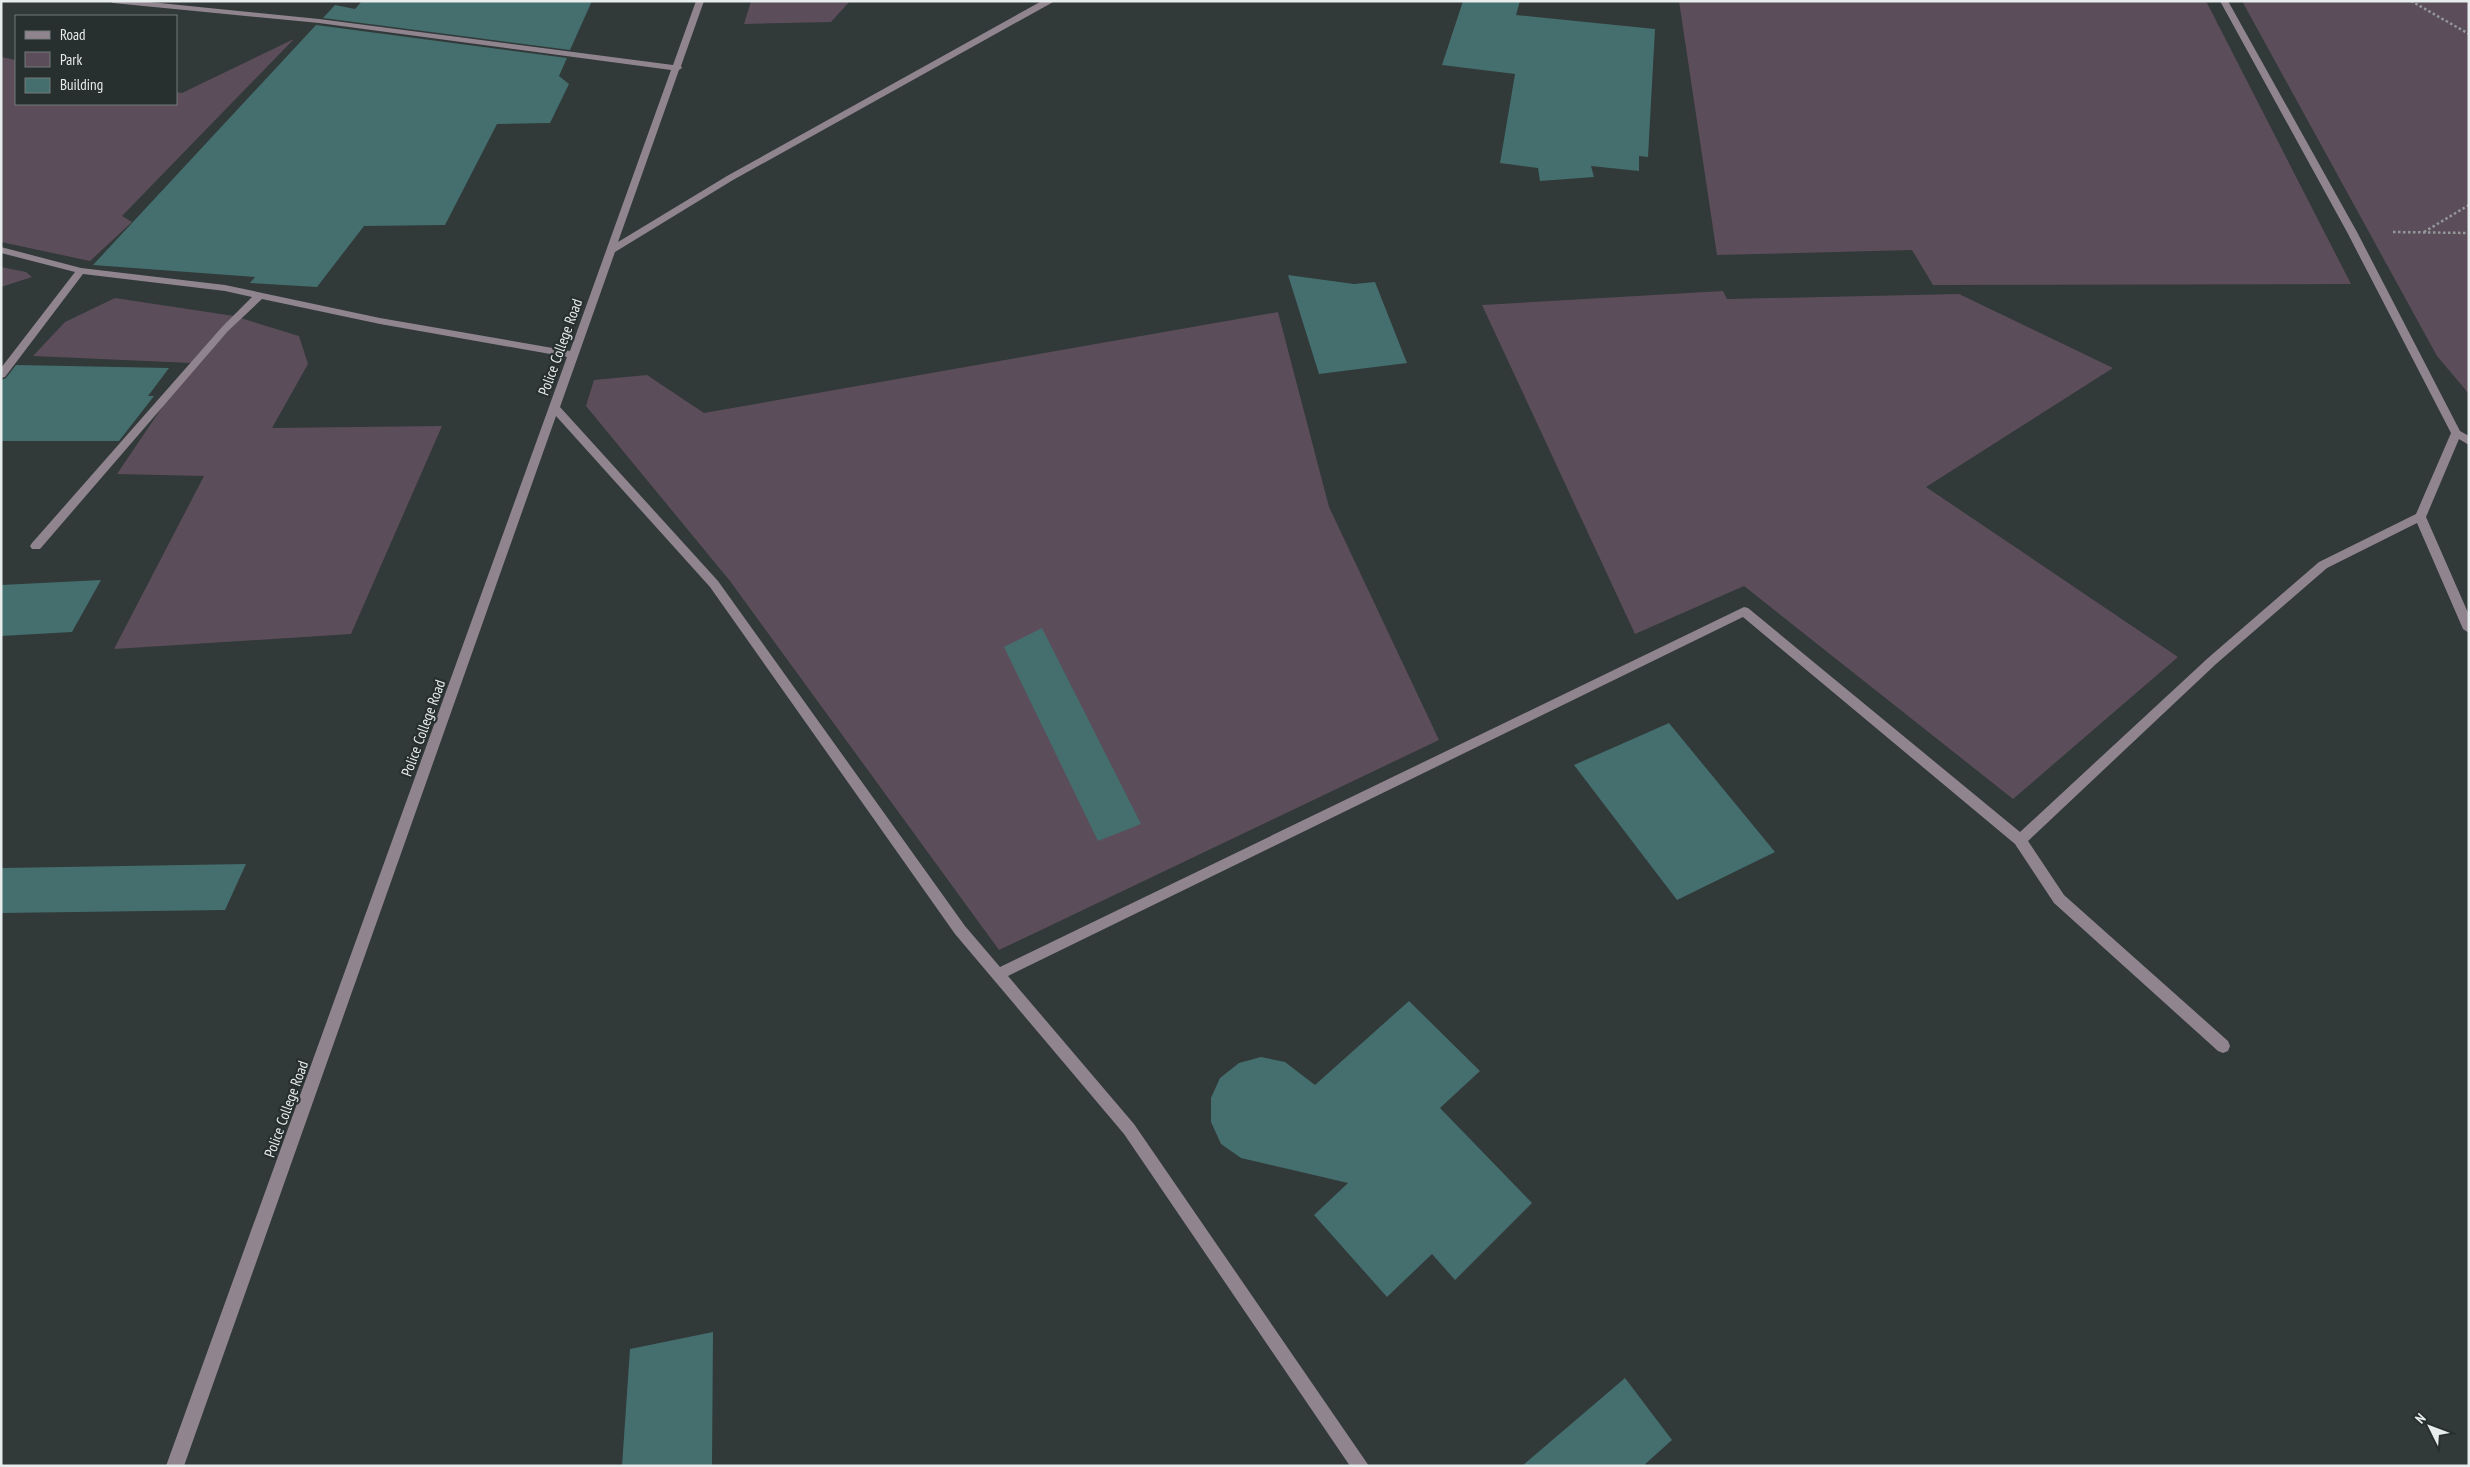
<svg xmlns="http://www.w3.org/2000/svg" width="2470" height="1467" font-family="'PT Sans Narrow',sans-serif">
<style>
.green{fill:#5c4d5a}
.building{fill:#456e6e}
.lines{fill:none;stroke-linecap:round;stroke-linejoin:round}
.path{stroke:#939999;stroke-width:2.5;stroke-dasharray:2.5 2.5;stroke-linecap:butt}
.minor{fill:#90848e;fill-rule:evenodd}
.labels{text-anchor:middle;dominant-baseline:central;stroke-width:4.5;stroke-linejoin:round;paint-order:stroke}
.street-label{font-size:15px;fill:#e7ecec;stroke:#272f2f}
</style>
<rect width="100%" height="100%" fill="#313939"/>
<g class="green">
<path d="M751 1H850L831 22 744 24Z"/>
<path d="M1679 1H2206L2351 284 1933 285 1912 250 1717 255Z"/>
<path d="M2242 1H2469V394L2437 356Z"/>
<path d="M294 39 122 216 132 222 90 261 1 242V57L16 60V104H176V92L182 93Z"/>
<path d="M1 267 26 272 32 277 1 287Z"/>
<path d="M1723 291 1727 299 1959 294 2113 368 1926 487 2178 657 2013 799 1744 586 1635 634 1482 305Z"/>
<path d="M115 298 234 316 299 336 308 364 272 428 442 426 351 634 114 649 204 476 117 474 192 363 33 356 65 322Z"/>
<path d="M1278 312 1329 507 1439 740 999 950 730 581 586 406 594 380 647 375 704 413Z"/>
</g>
<g class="building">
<path d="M362 1H592L570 50 323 18 335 5 355 9Z"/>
<path d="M1463 1H1520L1516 15 1655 29 1648 157 1639 156V171L1591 166 1594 177 1540 181 1538 168 1500 163 1515 74 1442 65Z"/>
<path d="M316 25 567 58 559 76 569 84 550 123 497 124 445 225 364 226 317 287 250 283 255 277 93 265Z"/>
<path d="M1288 275 1354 284 1375 282 1407 363 1319 374Z"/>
<path d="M16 365 169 368 148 396H154L119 441H1V380L6 378Z"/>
<path d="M101 580 72 632 1 636V585Z"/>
<path d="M1042 628 1141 824 1098 841 1004 647Z"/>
<path d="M1669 723 1775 852 1677 900 1574 765Z"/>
<path d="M246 864 225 910 1 913V868Z"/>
<path d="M1409 1001 1480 1071 1440 1108 1532 1203 1455 1280 1432 1254 1387 1297 1314 1215 1348 1183 1241 1158 1221 1144 1211 1122V1098L1220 1078 1239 1063 1261 1057 1285 1062 1315 1085Z"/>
<path d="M713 1332 712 1466H622L630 1349Z"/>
<path d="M1625 1378 1672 1440 1643 1466H1522Z"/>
</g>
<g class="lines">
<g class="path">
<path d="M2411 1 2469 34"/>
<path d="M2393 232 2469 233"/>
<path d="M2424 232 2469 205"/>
</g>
<path class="minor" d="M109 1H140L319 19 673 65 696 1H704L681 66 682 68 679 70 618 242 727 176 1040 2 1055 1 733 180 615 252 560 407 718 581 965 926 1000 967 1744 607 1748 608 2020 832 2208 658 2319 562 2416 514 2451 433 2347 232 2220 1H2228L2357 232 2460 431 2469 436V445L2459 439 2426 517 2469 615V633L2463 629 2417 523 2327 568 2216 664 2028 841 2064 895 2228 1041 2230 1046 2228 1051 2223 1053 2218 1051 2054 903 2015 844 1743 617 1008 976 1134 1124 1369 1466H1350L1124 1134 955 934 710 587 556 416 184 1466H166L567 357 380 324 262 299 228 331 40 549H32L30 546 32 543 222 327 252 297 225 291 83 274 5 377 1 378V368L75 272 1 253V247L81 268 225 285 380 318 570 351 671 70 319 23 113 3Z"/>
</g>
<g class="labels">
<g class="street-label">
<text transform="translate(560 347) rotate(-70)">Police College Road</text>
<text transform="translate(423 728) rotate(-70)">Police College Road</text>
<text transform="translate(286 1109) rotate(-70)">Police College Road</text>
</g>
</g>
<rect width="2470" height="1467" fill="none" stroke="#e7ecec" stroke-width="5"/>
<rect x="15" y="15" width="162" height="90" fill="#272f2f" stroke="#747b7b"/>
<rect x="25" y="31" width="25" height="8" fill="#90848e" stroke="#747b7b"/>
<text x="60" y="40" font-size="15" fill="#e7ecec">Road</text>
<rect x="25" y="52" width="25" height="15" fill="#5c4d5a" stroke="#747b7b"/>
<text x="60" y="65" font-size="15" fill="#e7ecec">Park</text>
<rect x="25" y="78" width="25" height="15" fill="#456e6e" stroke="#747b7b"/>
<text x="60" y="90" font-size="15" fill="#e7ecec">Building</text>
<g transform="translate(2430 1427) rotate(312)" stroke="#272f2f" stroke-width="4" paint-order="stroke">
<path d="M0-4L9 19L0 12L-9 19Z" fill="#e7ecec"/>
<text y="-8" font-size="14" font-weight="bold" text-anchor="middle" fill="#e7ecec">N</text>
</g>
</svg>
